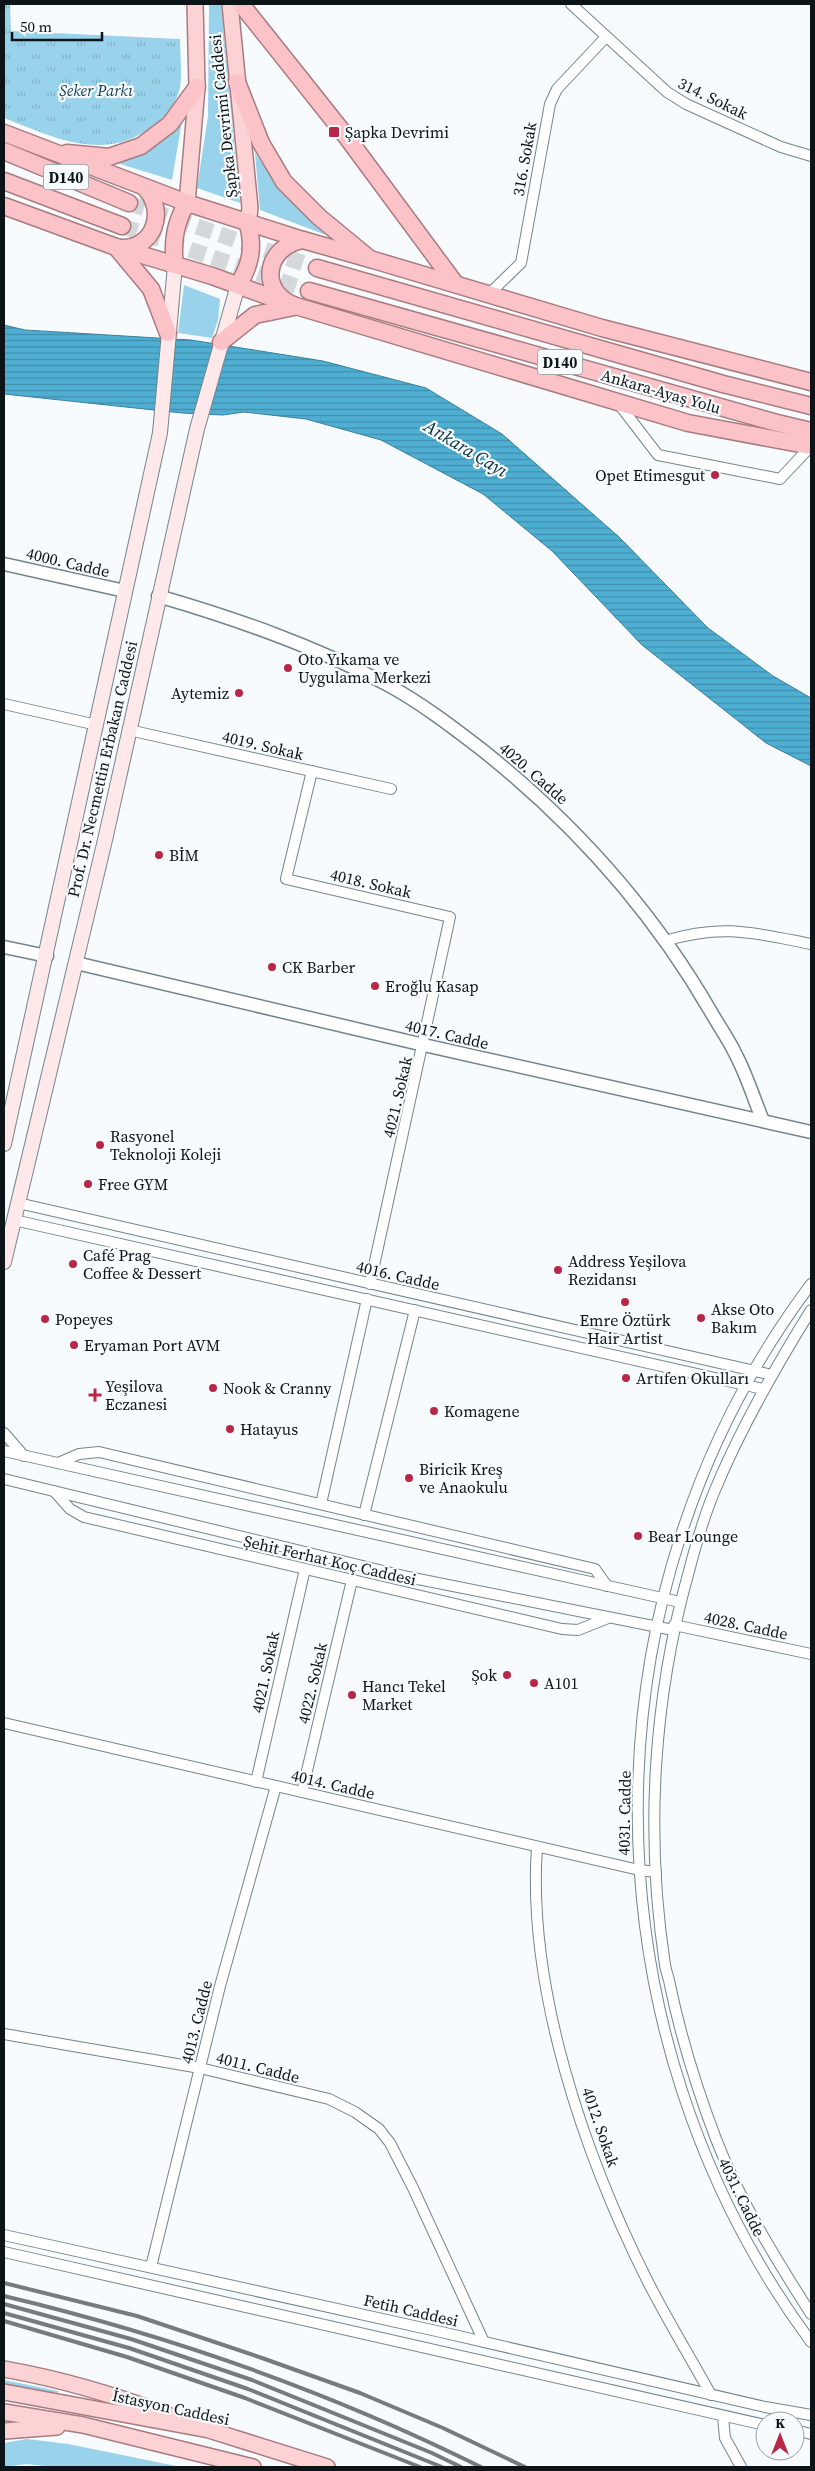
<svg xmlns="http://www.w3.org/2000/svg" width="815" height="2471" font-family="'Source Serif 4',serif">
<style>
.grass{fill:#99d2eb}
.park{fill:url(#park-tufts)}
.water{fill:url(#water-rules);stroke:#3b809b}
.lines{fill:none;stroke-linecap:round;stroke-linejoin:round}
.trunk-tunnel{stroke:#d4d8da;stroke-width:16;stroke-dasharray:16 8;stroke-linecap:butt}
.minor-casing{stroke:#73858c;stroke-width:12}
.tertiary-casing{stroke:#73858c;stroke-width:15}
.secondary-casing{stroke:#73858c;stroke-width:16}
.primary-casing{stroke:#a77c80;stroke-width:18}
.trunk-casing{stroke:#a77c80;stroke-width:19}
.minor{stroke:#fff;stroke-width:10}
.tertiary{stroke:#fff;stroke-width:12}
.secondary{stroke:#fee8ea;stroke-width:14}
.primary{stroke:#fcd2d5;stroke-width:15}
.trunk{stroke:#fbc3c7;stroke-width:16}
.rail{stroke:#767b7e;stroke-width:4}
.poi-dot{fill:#b82748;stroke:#f7fbfd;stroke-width:2}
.labels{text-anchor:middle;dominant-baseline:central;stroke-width:4.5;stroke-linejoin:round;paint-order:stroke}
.shield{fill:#f7fbfd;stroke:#53595c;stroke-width:1}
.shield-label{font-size:15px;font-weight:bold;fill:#0d1417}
.park-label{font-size:16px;font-style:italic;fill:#143e4e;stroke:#f7fbfd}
.street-label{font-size:16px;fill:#0d1417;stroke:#f7fbfd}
.poi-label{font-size:16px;fill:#0d1417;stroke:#f7fbfd;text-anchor:start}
.water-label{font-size:18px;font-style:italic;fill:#033140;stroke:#f7fbfd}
</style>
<defs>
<pattern id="park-tufts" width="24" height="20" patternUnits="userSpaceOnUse" patternTransform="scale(1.25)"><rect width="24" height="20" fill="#99d2eb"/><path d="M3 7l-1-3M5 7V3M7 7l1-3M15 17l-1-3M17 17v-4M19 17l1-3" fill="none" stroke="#83b3c9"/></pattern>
<pattern id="water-rules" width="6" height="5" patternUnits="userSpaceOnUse" patternTransform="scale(1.25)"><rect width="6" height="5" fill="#4fafd3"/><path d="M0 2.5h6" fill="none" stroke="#408daa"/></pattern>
</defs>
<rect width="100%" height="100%" fill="#f7fbfd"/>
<g class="grass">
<path d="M209 4H221L240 203 197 188 208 116Z"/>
<path d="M182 121 172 180 117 163 147 153Z"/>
<path d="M255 153 285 196 326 235 260 210Z"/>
<path d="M184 285 220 299 218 320 212 338 178 333Z"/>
<path d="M4 2380 58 2391V2393L4 2385Z"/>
<path d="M27 2439 68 2444 181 2467H53L27 2464 4 2467V2443Z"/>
</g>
<path class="park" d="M4 4H10L11 31 180 39C180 53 183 80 179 92 173 108 164 118 151 127 104 163 53 137 4 118Z"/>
<path class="water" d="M4 325 25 330 191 340 323 361 426 388 502 434 619 537 708 628 773 676 811 698V766L766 743 642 645 552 551 483 494 381 440 306 419 244 412 223 415 182 413 4 394Z"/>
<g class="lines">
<g class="trunk-tunnel">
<path d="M129 203 317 268"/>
<path d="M122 226 309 291"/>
</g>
<g class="minor-casing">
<g id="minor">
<path d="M571 4 667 92 686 104 781 147 811 156"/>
<path d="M490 293 521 263 550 104 557 89 606 37"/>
<path d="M618 403 658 455 780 479 811 446"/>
<path d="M4 704 97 725"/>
<path d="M129 730 391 789"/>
<path d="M312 771 286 879 450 917 370 1284"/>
<path d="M665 941C722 923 755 933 811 944"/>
<path d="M18 1203 772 1375"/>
<path d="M14 1220 763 1389"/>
<path d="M811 1284C578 1594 582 2032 811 2342"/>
<path d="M811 1310C775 1368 741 1427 715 1490 704 1516 696 1544 689 1571 653 1699 645 1834 665 1965 666 1972 669 1978 670 1985 681 2038 697 2089 716 2139 740 2201 775 2258 811 2314"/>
<path d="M4 1433 24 1456"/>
<path d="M4 1451 680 1602"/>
<path d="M58 1463 79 1454 99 1452 595 1569 607 1586"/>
<path d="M4 1479 408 1577 673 1630"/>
<path d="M54 1491 70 1509 84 1517 562 1629 578 1630 608 1618"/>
<path d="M321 1504 367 1299"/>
<path d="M364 1515 415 1310"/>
<path d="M674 1625 811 1654"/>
<path d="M4 1723 639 1870 656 1872"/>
<path d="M256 1782 305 1569"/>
<path d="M302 1792 352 1580"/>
<path d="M537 1847C527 1989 585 2157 648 2282 668 2321 690 2357 711 2395"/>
<path d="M4 2034 200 2068 329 2099 355 2112 379 2129 390 2143 413 2188 484 2342"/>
<path d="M4 2235 441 2332 765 2407 811 2415"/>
<path d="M4 2252 765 2425"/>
<path d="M151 2267 220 1986 276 1786"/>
<path d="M723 2417 725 2438 741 2467"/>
<path d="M795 2430 811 2434"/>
</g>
</g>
<g class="tertiary-casing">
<g id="tertiary">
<path d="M4 564 125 591"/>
<path d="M158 596C237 619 315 646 388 685 421 703 451 726 481 749 573 822 652 910 711 1012 719 1026 729 1040 736 1055 747 1076 754 1099 763 1121"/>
<path d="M4 947 47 956"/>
<path d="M76 963 424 1045 811 1132"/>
</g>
</g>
<g class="secondary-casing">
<g id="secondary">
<path d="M4 1144 160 433 175 265"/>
<path d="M4 1262 105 840 197 429 238 285"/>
</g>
</g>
<g class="primary-casing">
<g id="primary">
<path d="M230 4 250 208 248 224"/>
<path d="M187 203 197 87 195 4"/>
<path d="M4 2369C60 2379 115 2395 168 2415"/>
<path d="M4 2392 209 2430 327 2467"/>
<path d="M4 2412 83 2425 253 2467"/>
<path d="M4 2431 57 2427"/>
</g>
</g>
<g class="trunk-casing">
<g id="trunk">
<path d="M241 4 346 136 454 282"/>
<path d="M237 82 261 143 284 182 319 217 370 259 602 328 811 382"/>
<path d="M4 133 187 203 303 240"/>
<path d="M4 151 129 203"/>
<path d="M67 153 109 157 141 146 170 124 197 87"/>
<path d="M4 181 122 226"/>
<path d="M4 206 116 247 212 276 284 302"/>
<path d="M116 247 151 289 168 333"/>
<path d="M121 248C154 249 167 211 145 188"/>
<path d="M370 259 303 240C264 247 258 293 296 306L688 423 811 446"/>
<path d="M175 265C172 243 175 222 187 203"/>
<path d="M317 268 723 384 811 406"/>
<path d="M238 285C251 265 254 247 248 224"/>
<path d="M309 291 777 423 811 431"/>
<path d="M221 342 255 315 294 307"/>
</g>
</g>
<use href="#minor" class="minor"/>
<use href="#tertiary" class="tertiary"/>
<use href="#secondary" class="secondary"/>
<use href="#primary" class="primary"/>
<use href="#trunk" class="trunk"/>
<g class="rail">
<path d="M4 2283 137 2316 262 2358 360 2393 443 2428 525 2467"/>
<path d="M4 2296C168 2335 330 2392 481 2467"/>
<path d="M4 2304 131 2339 252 2380 432 2453 461 2467"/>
<path d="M4 2313 129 2348 248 2389 442 2467"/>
<path d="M4 2321 127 2357 245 2398 420 2467"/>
</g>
</g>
<g class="poi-dot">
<rect x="328" y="126" width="12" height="12" rx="2.5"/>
<circle cx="715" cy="475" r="5"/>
<circle cx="288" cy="668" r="5"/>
<circle cx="239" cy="693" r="5"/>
<circle cx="159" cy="855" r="5"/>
<circle cx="272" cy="967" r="5"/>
<circle cx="375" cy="986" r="5"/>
<circle cx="100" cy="1145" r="5"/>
<circle cx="88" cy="1184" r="5"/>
<circle cx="73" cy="1264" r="5"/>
<circle cx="558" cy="1270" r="5"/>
<circle cx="625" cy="1302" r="5"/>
<circle cx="701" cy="1318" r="5"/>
<circle cx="45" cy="1319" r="5"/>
<circle cx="74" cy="1345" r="5"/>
<circle cx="626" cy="1378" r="5"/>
<circle cx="213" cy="1388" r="5"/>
<path d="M92.5 1387.5h5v5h5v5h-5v5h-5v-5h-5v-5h5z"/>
<circle cx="434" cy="1411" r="5"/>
<circle cx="230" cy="1429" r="5"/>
<circle cx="409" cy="1478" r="5"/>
<circle cx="638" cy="1536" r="5"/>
<circle cx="507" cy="1675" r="5"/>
<circle cx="534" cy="1683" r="5"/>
<circle cx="352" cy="1695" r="5"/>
</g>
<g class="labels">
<g class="shield">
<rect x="43.5" y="164.5" width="45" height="25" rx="4"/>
<rect x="537.5" y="349.5" width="45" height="25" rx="4"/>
</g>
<g class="shield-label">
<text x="66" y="177">D140</text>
<text x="560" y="362">D140</text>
</g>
<g class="park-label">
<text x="96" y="90">Şeker Parkı</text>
</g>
<g class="street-label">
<text transform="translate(713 98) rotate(26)">314. Sokak</text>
<text transform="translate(223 116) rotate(-96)">Şapka Devrimi Caddesi</text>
<text transform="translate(524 159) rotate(-80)">316. Sokak</text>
<text transform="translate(661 391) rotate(16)">Ankara-Ayaş Yolu</text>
<text transform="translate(68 562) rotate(13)">4000. Cadde</text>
<text transform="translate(263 745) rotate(13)">4019. Sokak</text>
<text transform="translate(102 769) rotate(-77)">Prof. Dr. Necmettin Erbakan Caddesi</text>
<text transform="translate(534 773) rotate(41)">4020. Cadde</text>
<text transform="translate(371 883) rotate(13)">4018. Sokak</text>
<text transform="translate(447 1034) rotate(13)">4017. Cadde</text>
<text transform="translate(397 1097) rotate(-77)">4021. Sokak</text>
<text transform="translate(398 1275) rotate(13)">4016. Cadde</text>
<text transform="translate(330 1560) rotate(13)">Şehit Ferhat Koç Caddesi</text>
<text transform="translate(746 1625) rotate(12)">4028. Cadde</text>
<text transform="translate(265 1672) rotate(-78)">4021. Sokak</text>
<text transform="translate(312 1683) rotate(-77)">4022. Sokak</text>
<text transform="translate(333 1784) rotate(13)">4014. Cadde</text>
<text transform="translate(624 1813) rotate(-89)">4031. Cadde</text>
<text transform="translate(196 2022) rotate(-76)">4013. Cadde</text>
<text transform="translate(258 2067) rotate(14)">4011. Cadde</text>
<text transform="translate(601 2127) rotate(71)">4012. Sokak</text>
<text transform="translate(742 2197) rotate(64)">4031. Cadde</text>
<text transform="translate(411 2310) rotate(13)">Fetih Caddesi</text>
<text transform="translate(171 2407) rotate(12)">İstasyon Caddesi</text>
</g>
<g class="poi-label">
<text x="345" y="132">Şapka Devrimi</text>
<text x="705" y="475" text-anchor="end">Opet Etimesgut</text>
<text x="298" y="659">Oto Yıkama ve<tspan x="298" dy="18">Uygulama Merkezi</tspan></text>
<text x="229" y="693" text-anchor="end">Aytemiz</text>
<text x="169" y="855">BİM</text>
<text x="282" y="967">CK Barber</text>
<text x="385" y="986">Eroğlu Kasap</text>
<text x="110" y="1136">Rasyonel<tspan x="110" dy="18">Teknoloji Koleji</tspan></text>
<text x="98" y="1184">Free GYM</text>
<text x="83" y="1255">Café Prag<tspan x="83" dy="18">Coffee &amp; Dessert</tspan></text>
<text x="568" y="1261">Address Yeşilova<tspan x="568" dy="18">Rezidansı</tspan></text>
<text x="711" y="1309">Akse Oto<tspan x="711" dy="18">Bakım</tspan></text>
<text x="55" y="1319">Popeyes</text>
<text x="625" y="1320" text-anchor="middle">Emre Öztürk<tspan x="625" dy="18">Hair Artist</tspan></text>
<text x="84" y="1345">Eryaman Port AVM</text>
<text x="636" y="1378">Artıfen Okulları</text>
<text x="105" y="1386">Yeşilova<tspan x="105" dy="18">Eczanesi</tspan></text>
<text x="223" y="1388">Nook &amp; Cranny</text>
<text x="444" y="1411">Komagene</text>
<text x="240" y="1429">Hatayus</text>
<text x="419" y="1469">Biricik Kreş<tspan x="419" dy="18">ve Anaokulu</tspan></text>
<text x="648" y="1536">Bear Lounge</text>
<text x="497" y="1675" text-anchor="end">Şok</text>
<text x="544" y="1683">A101</text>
<text x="362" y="1686">Hancı Tekel<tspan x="362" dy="18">Market</tspan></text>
</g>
<g class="water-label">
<text transform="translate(466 448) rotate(31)">Ankara Çayı</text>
</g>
</g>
<rect width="815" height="2471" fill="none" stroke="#0d1417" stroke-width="10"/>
<g transform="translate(780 2436)"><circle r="24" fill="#f7fbfd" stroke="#999fa1"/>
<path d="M0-4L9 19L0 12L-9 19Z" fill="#b82748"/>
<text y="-8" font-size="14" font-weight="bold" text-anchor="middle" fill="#0d1417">K</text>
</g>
<path d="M12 32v8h90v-8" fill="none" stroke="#0d1417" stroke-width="2.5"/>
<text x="20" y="32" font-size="15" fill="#0d1417" stroke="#f7fbfd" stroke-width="4" paint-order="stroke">50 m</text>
</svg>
